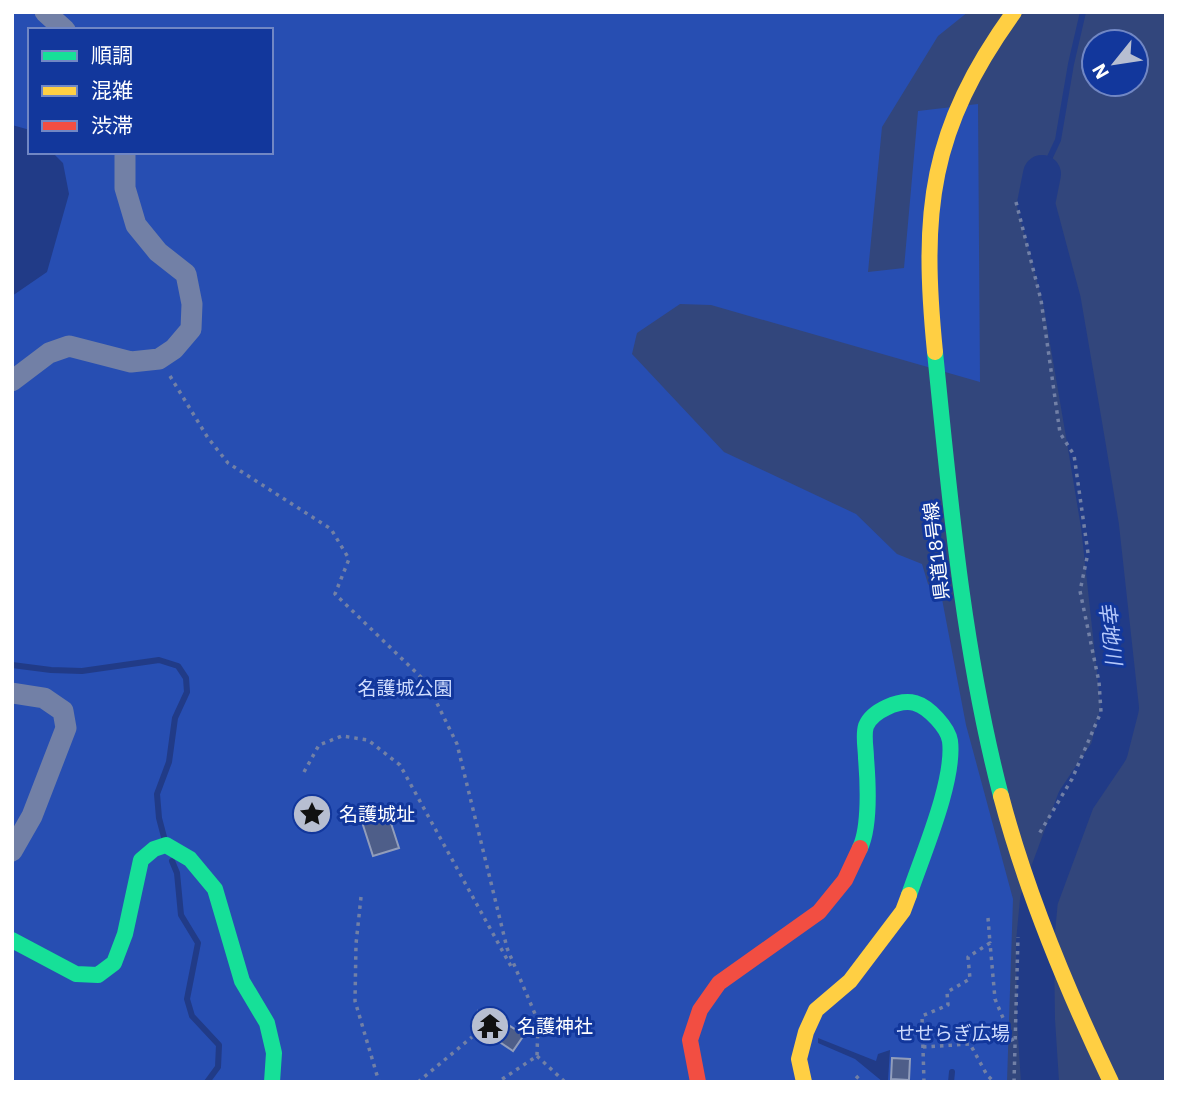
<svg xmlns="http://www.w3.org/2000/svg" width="1178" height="1094" font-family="'IBM Plex Sans','Noto Sans JP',sans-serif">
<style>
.green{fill:#274eb2;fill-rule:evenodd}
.water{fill:#213b87}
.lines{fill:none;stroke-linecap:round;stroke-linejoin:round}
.stream{stroke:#213b87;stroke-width:6}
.river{stroke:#213b87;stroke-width:38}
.building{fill:#4e5e89;stroke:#919dbb;stroke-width:2}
.path{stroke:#7280a6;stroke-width:3.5;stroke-dasharray:3.5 5;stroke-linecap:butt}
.street{stroke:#7280a6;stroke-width:21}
.fast{stroke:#16e098;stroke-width:16}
.slow{stroke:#ffcf43;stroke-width:16}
.jam{stroke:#f24e42;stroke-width:16}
.labels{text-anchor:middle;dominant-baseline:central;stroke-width:6;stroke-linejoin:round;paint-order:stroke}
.street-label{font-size:19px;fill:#fff;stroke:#12379c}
.park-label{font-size:19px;fill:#d0ddfe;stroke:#12379c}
.poi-label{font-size:19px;fill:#fff;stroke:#12379c;text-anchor:start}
.water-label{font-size:21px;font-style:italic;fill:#b5c8fa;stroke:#12379c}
</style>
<rect width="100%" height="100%" fill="#32467c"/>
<path class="green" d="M12 12H968L938 36 882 127 868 272 904 268 918 111 978 104 980 382 711 305 680 304 637 333 632 354 724 452 856 514 897 554 922 564 928 584 942 599 966 725 1013 899 1007 1082H12ZM30 30H271V152H30Z"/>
<g class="water">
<path d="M12 125 30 130V152H52L63 163 69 194 47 272 12 296Z"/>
<path d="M818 1038 876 1061 878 1054 890 1050 888 1080 899 1082H883L855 1059 818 1043Z"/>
</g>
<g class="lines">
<g class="stream">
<path d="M1042 174 1058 140 1071 64 1083 12"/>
<path d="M12 665 51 670 82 671 159 660 178 666 186 678 187 692 175 718 169 762 157 794 159 818 164 837"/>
<path d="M172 861 177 873 181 915 198 943 187 999 192 1016 219 1045 218 1067 207 1082"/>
<path d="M951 1082 952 1072"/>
</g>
<path class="river" d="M1040 1082 1036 1020 1035 942 1039 900 1076 800 1109 751 1120 708 1100 526 1086 441 1062 301 1036 204 1042 174"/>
</g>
<g class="building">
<path d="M388 814 399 848 373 856 362 822Z"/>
<path d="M478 1011 490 1018 484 1029 472 1022Z"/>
<path d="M499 1019 524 1035 513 1051 489 1035Z"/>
<path d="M892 1058 910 1059 909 1080 891 1079Z"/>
</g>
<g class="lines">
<g class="path">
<path d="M1016 202 1041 300 1060 433 1074 455 1088 553 1080 591 1099 682 1101 712 1072 779 1039 834"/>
<path d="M170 376 208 438 228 463 331 529 349 559 335 594 427 683 457 744 507 948 538 1021 537 1056 498 1082"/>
<path d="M304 772 319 745 342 736 368 740 400 765 513 970"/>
<path d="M361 897 356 944 355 1001 379 1082"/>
<path d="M988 918 990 943"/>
<path d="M923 1047 970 1044 987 1075 994 1082"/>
<path d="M537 1056 565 1082"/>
<path d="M856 1076 862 1082"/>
<path d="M418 1082 472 1037"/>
<path d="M924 1082 922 1016 948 1005 947 992 970 979 968 957 990 943 995 999 1014 1044"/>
<path d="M1014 1082 1018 937"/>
</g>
<g class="street">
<path d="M45 12 65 30"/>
<path d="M12 381 49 353 69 346 131 362 159 359 174 349 191 329 192 304 186 274 158 252 136 225 125 188V152"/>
<path d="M12 693 44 698 63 711 66 728 32 816 12 851"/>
</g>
<g class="fast">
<path d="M935 352C950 501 963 650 1001 796"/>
<path d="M860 848C870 827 868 782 866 758 866 749 863 735 866 726 872 711 899 699 915 703 929 707 948 728 950 741 955 781 922 856 909 895"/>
<path d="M12 940 76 974 98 975 114 963 125 934 141 860 154 849 166 845 190 859 215 889 242 981 267 1023 274 1053 272 1082"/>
</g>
<g class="slow">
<path d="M935 352C921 211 929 130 1014 12"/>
<path d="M1001 796C1027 895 1067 990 1111 1082"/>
<path d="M804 1082 799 1059 806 1032 816 1010 850 981 903 911 909 895"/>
</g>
<path class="jam" d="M698 1082 690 1040 700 1010 719 983 819 912 845 880 860 848"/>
</g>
<defs>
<g id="sight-disc" transform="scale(2.0125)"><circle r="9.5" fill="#b7bed1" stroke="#12379c"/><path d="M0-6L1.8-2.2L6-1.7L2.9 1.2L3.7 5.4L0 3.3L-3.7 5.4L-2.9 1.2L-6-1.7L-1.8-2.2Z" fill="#111"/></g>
<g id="temple-disc" transform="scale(2.0125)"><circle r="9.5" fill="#b7bed1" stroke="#12379c"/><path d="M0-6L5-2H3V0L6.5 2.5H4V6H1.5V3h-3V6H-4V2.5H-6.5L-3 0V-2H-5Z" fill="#111"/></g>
</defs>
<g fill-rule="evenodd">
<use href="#sight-disc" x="312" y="814"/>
<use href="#temple-disc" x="490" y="1026"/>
</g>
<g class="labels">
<g class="street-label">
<text transform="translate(936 551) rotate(-97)">県道18号線</text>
</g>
<g class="park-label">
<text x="405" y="688">名護城公園</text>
<text x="953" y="1033">せせらぎ広場</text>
</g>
<g class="poi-label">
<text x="339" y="814">名護城址</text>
<text x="517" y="1026">名護神社</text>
</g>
<g class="water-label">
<text transform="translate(1111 633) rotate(83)">幸地川</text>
</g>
</g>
<rect width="1178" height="1094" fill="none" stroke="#ffffff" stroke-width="28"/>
<rect x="28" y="28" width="245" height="126" fill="#12379c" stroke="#7187c4" stroke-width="2"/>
<rect x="42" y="51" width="35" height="10" fill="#16e098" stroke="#7187c4" stroke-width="2"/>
<text x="91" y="63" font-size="21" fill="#ffffff">順調</text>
<rect x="42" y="86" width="35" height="10" fill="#ffcf43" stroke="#7187c4" stroke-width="2"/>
<text x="91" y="98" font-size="21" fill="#ffffff">混雑</text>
<rect x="42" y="121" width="35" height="10" fill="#f24e42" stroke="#7187c4" stroke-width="2"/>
<text x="91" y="133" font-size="21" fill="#ffffff">渋滞</text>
<g transform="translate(1115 63) rotate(240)"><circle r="33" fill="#12379c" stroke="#7187c4" stroke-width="2"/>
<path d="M0-5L12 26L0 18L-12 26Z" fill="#b7bed1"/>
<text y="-10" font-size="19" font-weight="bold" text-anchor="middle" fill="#ffffff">N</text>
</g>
</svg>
